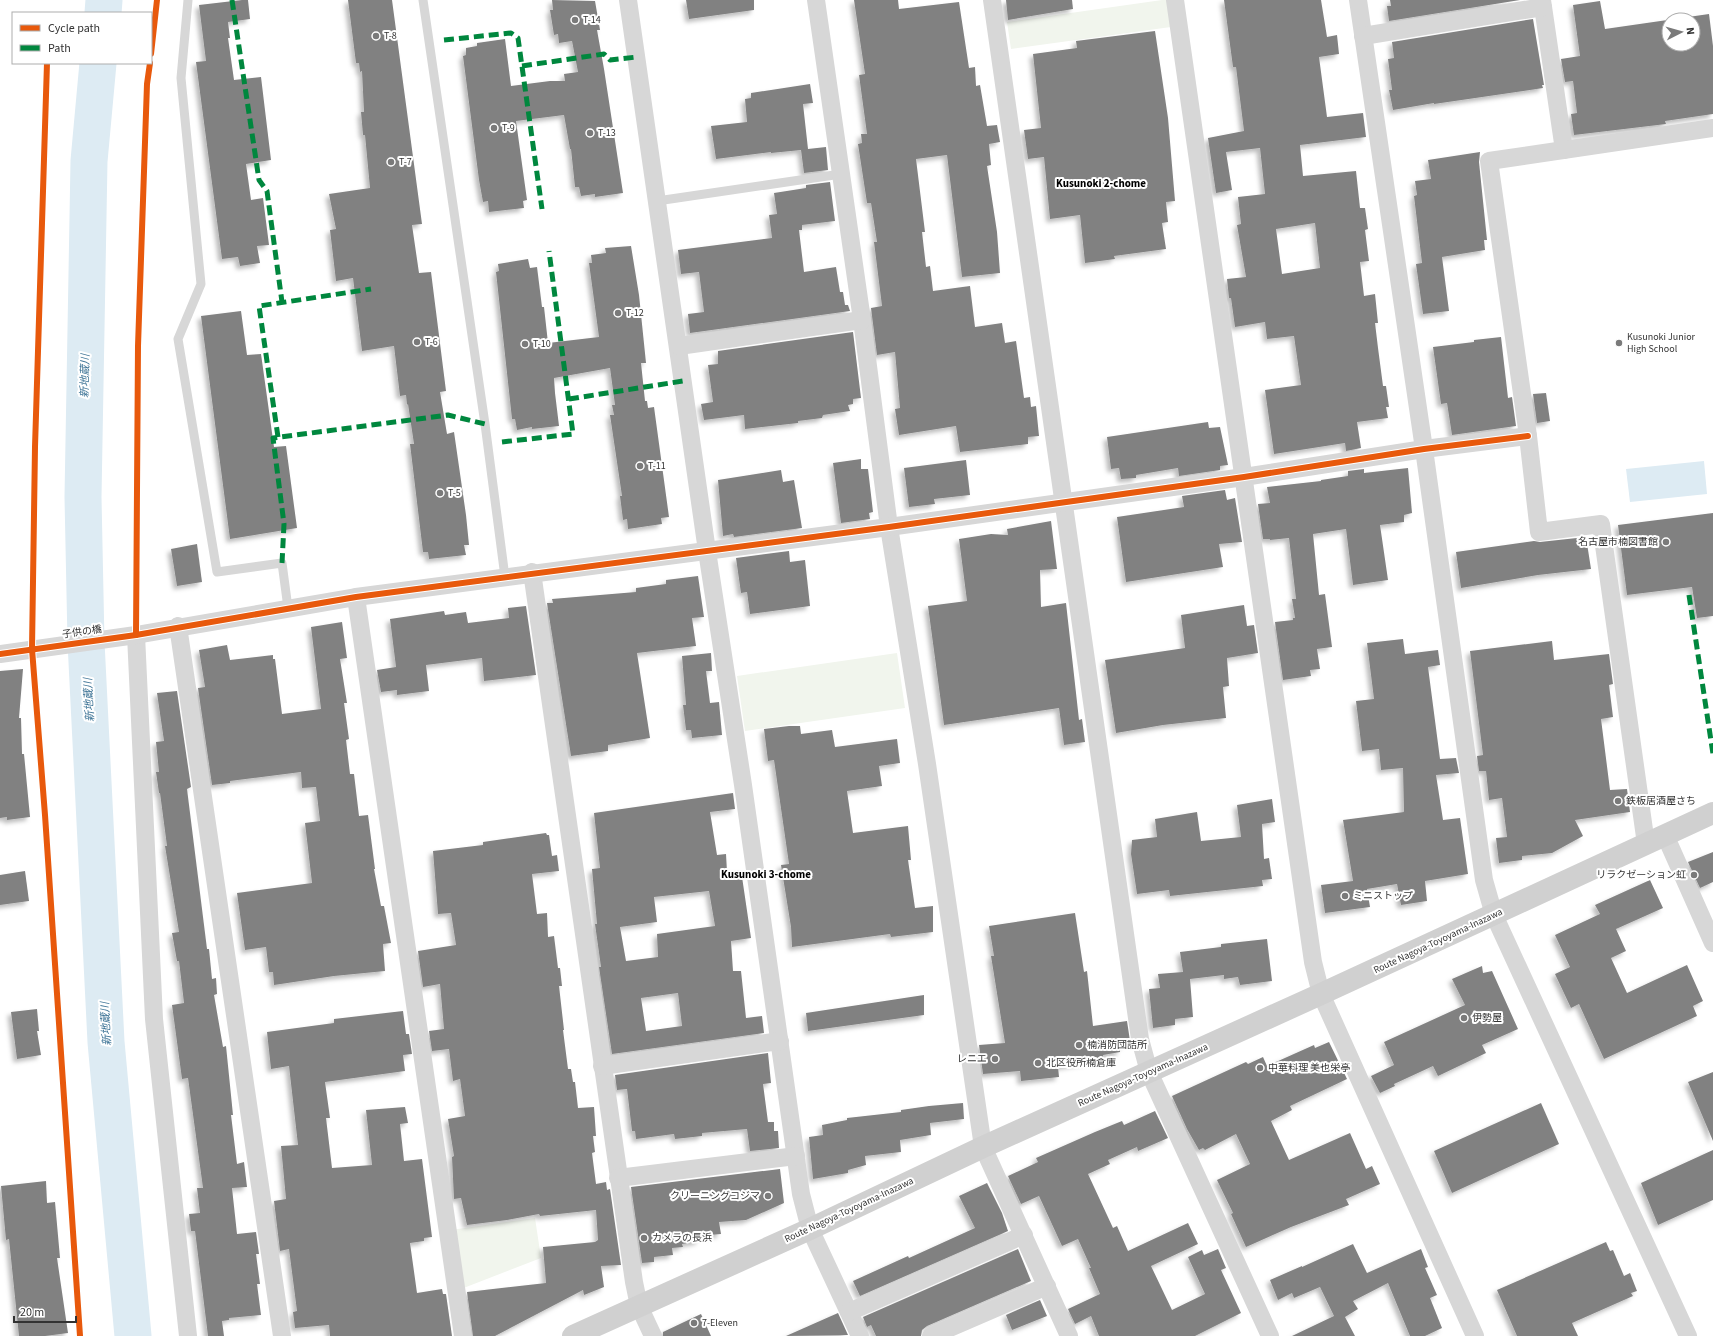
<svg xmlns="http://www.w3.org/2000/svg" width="1713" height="1336" font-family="'Source Sans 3','Noto Sans JP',sans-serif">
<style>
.green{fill:#f1f5ed}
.water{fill:#ddebf3}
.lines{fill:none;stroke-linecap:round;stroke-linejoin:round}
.river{stroke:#ddebf3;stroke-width:37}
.building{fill:#818181;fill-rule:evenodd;filter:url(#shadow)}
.service{stroke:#d7d7d7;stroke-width:9}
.minor{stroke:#d7d7d7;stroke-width:18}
.secondary{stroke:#d0d0d0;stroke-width:22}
.quiet{stroke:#00873e;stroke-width:5;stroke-dasharray:10 5;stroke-linecap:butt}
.cycleway-casing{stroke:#fff;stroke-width:8}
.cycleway{stroke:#e8590c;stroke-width:6}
.poi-dot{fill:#7a7a7a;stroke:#fff;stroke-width:1.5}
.labels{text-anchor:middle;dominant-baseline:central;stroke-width:4;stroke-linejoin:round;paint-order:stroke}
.poi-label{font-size:10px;fill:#333;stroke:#fff;text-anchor:start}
.street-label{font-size:10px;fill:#333;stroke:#fff}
.neighbourhood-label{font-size:11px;font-weight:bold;fill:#000;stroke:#fff}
.water-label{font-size:11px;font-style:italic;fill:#3f7597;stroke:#fff}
</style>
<defs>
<filter id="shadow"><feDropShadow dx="-3.5" dy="3.5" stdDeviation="2" flood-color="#0004"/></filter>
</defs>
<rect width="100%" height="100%" fill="#fff"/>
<g class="green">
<path d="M1162 0H1168L1171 27 1011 49 1007 22Z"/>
<path d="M897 653 905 708 745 731 737 676Z"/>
<path d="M535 1218 541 1258 461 1289 451 1230Z"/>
</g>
<path class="water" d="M1704 461 1707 494 1630 502 1626 469Z"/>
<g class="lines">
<g class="river">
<path d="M103 13 104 0"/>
<path d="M98 63 89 161 83 497 86 642 106 1042 133 1336"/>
</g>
</g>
<g class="building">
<path d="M242 0H248L250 19 228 22 230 38H228L234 80 261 77 271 160 246 164 251 200 263 198 269 245 257 246 260 263 240 266 238 257 222 259 196 62 206 61 199 5Z"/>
<path d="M348 0H392L422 224 412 225 419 273 431 272 446 391 440 392 447 434 454 432 466 515 469 545H464L466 555 429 559 428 552H423L410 444H414L408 404 407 405 406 395 400 396 394 346 362 351 353 278 336 281 330 230 336 229 329 194 370 188 365 135H363L361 112H364L362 71 360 72 359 63H356Z"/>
<path d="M552 0 595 1 600 30H597L604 69 623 193 595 197V194L581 196 579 187H575L571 149H570L564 115 516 121 527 200 523 201 524 208 489 212 488 201 483 202 479 180 463 56 466 55V48L477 46V43L505 39 511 86 550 81H565L564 74 578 72 572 41 559 43 558 34 554 35 550 10H553Z"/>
<path d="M686 0H754V10L689 19Z"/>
<path d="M854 0H898L899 9 959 2 969 68 975 67 976 86 980 85 987 126 997 125 1000 142 989 144 991 165 987 166 997 232 1000 273 962 277 947 155 916 159 925 232H922L926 267 930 266 933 291 970 286 975 327 1002 323 1005 343 1016 341 1024 398 1030 397 1031 407 1036 406 1039 436 1028 437V444L960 452 956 426 899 435 895 409 900 408 895 352 877 355 871 308 882 306 874 242H877L871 203H867L858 144 862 143 861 134H867L859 75 865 74Z"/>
<path d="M1006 0H1072L1073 9 1008 20Z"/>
<path d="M1224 0H1321L1327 37 1337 35 1339 54 1319 57 1327 117 1363 113 1366 137 1300 145 1303 176 1356 171 1360 208H1365L1368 229 1365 230 1369 261 1360 262 1364 296 1375 294 1378 323H1375L1378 348 1383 386H1386L1389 407H1386L1388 418 1357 422 1361 448 1346 451 1345 443 1274 454 1265 390 1301 385 1294 336 1267 339 1265 322 1235 327 1231 298H1229L1227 279 1246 277 1237 225 1241 224 1238 197 1265 194 1260 148 1226 152 1232 190 1216 193 1208 138 1244 131 1236 67H1233ZM1315 223 1320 268 1282 274 1276 229Z"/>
<path d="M1390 0H1520L1389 21 1387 6H1391Z"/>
<path d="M1600 1 1605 29 1709 14 1713 46V114L1665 121 1666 124 1574 135 1571 114 1577 113 1573 81 1565 82 1561 59 1580 56 1573 5ZM1669 20H1693V44H1669Z"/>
<path d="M1533 19 1544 85H1542L1543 88 1434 104V103L1393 110 1389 90H1392L1388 59 1394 58 1392 42Z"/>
<path d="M1155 31 1168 118 1175 201 1166 202 1168 222 1162 223 1166 249 1114 256 1115 259 1085 263 1080 215 1050 219 1044 157 1028 159 1024 130 1041 128 1033 54 1077 48 1076 41Z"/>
<path d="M810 84 813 103 803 104 808 149 826 147 828 170 804 173 801 150 771 153V152L716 159 711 126 747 122 745 99 751 98V93Z"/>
<path d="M1480 152 1479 162 1487 240H1484L1485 250 1442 257 1449 311 1423 314 1416 264 1422 263 1414 196 1417 195 1415 181 1431 179 1428 160Z"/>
<path d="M830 182 835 221 802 225V230H799L804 272 836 267 840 292H843L845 305H848L850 311 690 333 688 314 704 312 699 272 681 274 678 250 772 238 769 215 777 214 774 193 806 188V185Z"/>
<path d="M631 246 639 295 646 363H641L645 401H647L648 408 654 407 669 517 661 518 662 524 628 529 627 519 623 520 620 496H622L610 415H614L612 405H615L610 368 554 378 555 393 559 426 532 429V427L517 430 515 419H512L496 272 499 271 498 264 528 259 530 268 537 267 542 307H544L548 343 599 337 589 263H592L591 255 606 253 605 248Z"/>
<path d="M241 311 247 355 261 354 274 447 286 446 297 528 230 539 201 316Z"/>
<path d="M853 332 861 398 853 399V404L848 405 850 411 823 415 822 418 798 421V423L745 429 744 415 704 420 701 404 713 402 708 365 718 364V351Z"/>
<path d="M1501 337 1508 398 1512 397 1516 426 1452 435 1447 403 1441 404 1433 347 1474 342V340Z"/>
<path d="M1546 393 1550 421 1537 423 1533 394Z"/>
<path d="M1208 422 1209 428 1220 427 1228 465 1220 466V470L1179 476 1178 468 1136 475V478L1121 479 1119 468 1111 469 1107 437Z"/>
<path d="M861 459V469H868L873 512 869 513 870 519 841 523 833 463Z"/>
<path d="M966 460 970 495 934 499 935 504 909 507 904 468Z"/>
<path d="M1408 468 1412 513 1404 515V522L1380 525 1388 580 1353 585 1346 529 1313 534 1319 595 1325 594 1332 647 1317 649 1320 669 1310 670 1311 676 1283 680 1275 622 1293 620V618H1295L1292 599H1296L1289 538 1270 540V539H1263L1258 504 1270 503 1267 487 1321 481V480L1348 476V471L1364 469V473Z"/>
<path d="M781 470 783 482 794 480 802 528 734 537 733 534 723 536 718 480Z"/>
<path d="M1225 490 1227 500 1235 498 1242 542 1219 544 1223 567 1126 582 1117 517 1184 507 1182 496Z"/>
<path d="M1713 513V616L1697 618 1692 587 1627 595 1618 525Z"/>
<path d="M1051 521 1057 569 1040 570 1041 607 1066 603 1079 720 1082 719 1085 742 1064 745 1059 708 944 725 928 606 967 601 959 539 991 534 1008 535 1007 529Z"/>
<path d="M1586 537 1591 569 1538 575 1461 588 1456 552 1534 541 1540 542Z"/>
<path d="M197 544 202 582 177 586 171 549Z"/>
<path d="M789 551 790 562 805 560 810 606 750 614 747 592 741 593 736 558Z"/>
<path d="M698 576 704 617 692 618 696 646 637 653 650 738 608 745V751L571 756 547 603H553L552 599 636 592V588L666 584V580Z"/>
<path d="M1244 605 1247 626 1254 625 1258 653 1227 658 1229 686 1223 687 1226 718 1163 725 1116 733 1105 660 1185 648 1181 615Z"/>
<path d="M526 606 536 675 484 681 482 658 426 665 429 691 397 695V690L381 692 377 670 396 667 390 619 444 611 445 615 466 612 468 623 509 618 508 608Z"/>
<path d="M342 622 347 658 340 659 347 703H344L349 739 346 740 350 774H354L359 816 368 815 375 869H374L381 906H384L391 943 383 944 385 971 334 976 274 985 273 972H269L266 947 245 950 237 893 312 883 305 823 320 821 316 787 302 788 301 772 230 781V783L212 785 198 688 205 687 199 650 227 645 230 660 273 655V659H275L282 714 321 709 311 627Z"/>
<path d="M1403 639 1405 654 1438 650 1440 665 1428 667 1440 759 1456 758 1459 773 1436 775 1443 820 1460 818 1468 874 1425 881 1427 901 1401 905 1397 884 1367 889 1370 907 1325 913 1321 885 1353 881 1343 820 1404 812 1403 768 1381 770 1379 749 1362 751 1356 701 1374 699 1367 643Z"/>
<path d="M1552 641 1554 660 1609 654 1613 684 1609 685 1613 717 1601 719 1610 790 1627 789 1630 812 1575 820 1583 836 1552 853 1522 856V860L1499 863 1496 838 1507 837 1502 798 1489 800 1486 771H1479L1477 756 1483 755 1470 651Z"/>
<path d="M711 653 712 671H706L710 703 719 702 722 735 692 738 691 730H686L683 705H686L682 656Z"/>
<path d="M23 669 19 718H21L22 754H24L30 817 7 820V817L0 818V671Z"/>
<path d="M177 691 191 787 187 789 207 949H209L212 979 216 978 217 994 214 995 223 1047 226 1046 233 1115H231L237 1164 244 1162 247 1187 232 1188 237 1234 256 1232 259 1254H256L260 1284H257L261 1315 229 1318V1320L222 1321 224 1336H208L195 1231H191L189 1214 200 1213 197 1188H203L188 1078 182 1079 172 1005 184 1003 179 961H177L172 933 179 932 165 846H167L160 793H159L156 772H159L156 742 164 741 157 693Z"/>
<path d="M789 726H800L801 734 832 730 835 747 897 739 900 763 879 766 882 786 847 791 853 833 908 826 911 860H908L915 908 933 906V932L891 937 890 934 792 947 791 927 781 865 789 864 774 760 768 761 764 729Z"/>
<path d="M733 793 735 809 710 812 717 855 726 854 727 872 741 870 751 938 731 941 733 971H741L746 1018 762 1016 764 1033 612 1054 599 967H601L595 924H597L592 869 600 868 594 813ZM709 891 715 926 657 934 658 957 626 961 620 927 657 922 654 897ZM678 993 682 1026 646 1031 641 998Z"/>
<path d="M1272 799 1275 822 1262 824 1264 859 1269 858 1272 879 1262 880 1263 886 1170 896 1169 890 1137 894 1131 854 1132 840 1157 837 1155 819 1197 812 1201 841 1241 837 1237 805Z"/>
<path d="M546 833 547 835H549L552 856 557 855 559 871 532 874 537 914 547 913 548 937 554 936 558 968H560L562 986H559L564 1030H563L568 1069H571L573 1082H575L578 1108 594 1107 596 1136H593L595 1152 592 1153 596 1184 606 1182 607 1190 610 1189 621 1265 601 1266 604 1287 584 1295 583 1290 495 1336H473L467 1292 546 1283 543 1247 595 1242 598 1240 596 1210 540 1216 539 1214 507 1220 467 1225 461 1198 454 1199 452 1157 454 1156 448 1119 465 1116 460 1079 453 1081 449 1049 432 1051 429 1031 444 1029 440 984 423 987 418 951 456 945 451 913 438 914 433 851 483 845V842Z"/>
<path d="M1713 852V882L1700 888 1688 862Z"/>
<path d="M25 871 29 901 0 905V875Z"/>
<path d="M1650 880 1663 908 1616 929 1626 951 1611 958 1627 993 1687 965 1703 1001 1693 1006 1697 1016 1604 1059 1579 1004 1571 1008 1555 974 1570 967 1555 935 1600 914 1595 905Z"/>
<path d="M1075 913 1084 972 1087 971 1093 1026 1127 1021 1130 1041 1120 1047V1052L1103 1055V1059L1058 1067 1059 1077 1021 1081 1020 1071 983 1074 979 1045 1005 1043 991 956H994L989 926Z"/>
<path d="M1267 939 1272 981 1240 985 1238 977 1224 979V975L1190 979 1193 1017 1175 1019V1025L1153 1028 1149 989 1160 988 1158 974 1183 972 1180 952 1221 947V944Z"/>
<path d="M1482 966 1483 973 1492 971 1518 1029 1482 1045 1486 1053 1459 1066 1438 1076 1433 1066 1394 1084 1395 1086 1380 1093 1371 1076 1394 1065 1384 1042 1465 1005 1452 979Z"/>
<path d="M924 995V1015L808 1031 806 1013Z"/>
<path d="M37 1009 39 1031H37L41 1055 17 1059 11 1012Z"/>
<path d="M403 1011 406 1034H409L412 1054 403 1055 405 1071 325 1082 330 1118H326L332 1168 372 1165 366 1110 405 1107 408 1123 400 1124 404 1161 422 1159 432 1237 424 1238V1241L410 1243 417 1293 442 1289 443 1294H446L452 1336H330L329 1325 295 1328 293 1312 297 1311 289 1249 280 1251 274 1201 286 1199 281 1146 298 1145 289 1066 271 1069 267 1032 334 1023V1019Z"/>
<path d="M1329 1042 1347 1079 1290 1106 1292 1110 1271 1121 1289 1160 1350 1133 1366 1169 1372 1166 1380 1184 1346 1199 1349 1205 1291 1227 1246 1247 1231 1214 1233 1213 1217 1180 1250 1164 1236 1134 1205 1150 1203 1148 1199 1150 1187 1129 1172 1096 1246 1062 1248 1064 1263 1057 1267 1066 1314 1045 1315 1048Z"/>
<path d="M768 1053 771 1083 763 1084 768 1122H774V1131H778L779 1148 750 1151 747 1129 702 1133V1136L675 1139 674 1134 636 1139 635 1131H632L627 1089 617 1090 615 1075Z"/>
<path d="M1713 1072V1141L1688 1082Z"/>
<path d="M963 1103 964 1119 930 1123 931 1135 900 1140 901 1152 865 1156 866 1165 848 1170V1173L813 1179 809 1137 823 1135 822 1125 847 1120V1118L901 1112V1110L929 1106Z"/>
<path d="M1541 1103 1559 1144 1452 1193 1434 1151Z"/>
<path d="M1155 1111 1168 1138 1138 1151 1137 1147 1108 1160 1110 1164 1088 1174 1113 1228 1117 1226 1128 1251 1188 1223 1198 1244 1151 1266 1172 1310 1205 1294 1188 1257 1202 1250 1204 1255 1218 1249 1226 1268 1221 1270 1241 1313 1195 1336H1099L1091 1316 1075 1324 1068 1309 1100 1294 1089 1268H1091L1078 1239 1062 1246 1039 1196 1021 1204 1008 1176 1038 1162 1036 1158 1095 1132 1122 1121 1124 1125Z"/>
<path d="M1713 1150V1200L1658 1225 1641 1183Z"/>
<path d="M780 1169 784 1203 746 1220 719 1222 721 1234 699 1236V1241L682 1244 683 1247 672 1248 673 1255 654 1257V1262L642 1263 631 1187Z"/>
<path d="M46 1181 47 1203 55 1202 60 1258H57L68 1333 45 1336H19L9 1239 6 1240 1 1186Z"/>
<path d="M987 1183 1002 1213 1008 1231 860 1296 853 1281 908 1256 909 1258 975 1228 959 1196Z"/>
<path d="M1606 1242 1610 1251 1613 1250 1624 1276 1630 1273 1637 1291 1631 1293 1633 1296 1572 1323 1578 1336H1517L1497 1290Z"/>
<path d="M1353 1244 1367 1273 1421 1249 1428 1267 1425 1268 1437 1295 1430 1298 1442 1328 1425 1336H1410L1388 1283 1353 1301 1358 1309 1345 1317 1355 1336H1292L1334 1316 1320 1287 1294 1298 1292 1293 1278 1300 1270 1280 1302 1266V1267Z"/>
<path d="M1018 1249 1031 1281 927 1326 922 1330 921 1336H876L871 1325 867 1327 863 1317Z"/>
<path d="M1040 1300 1047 1316 1012 1330 1006 1315Z"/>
<path d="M838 1313 848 1335 786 1336Z"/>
<path d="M701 1314 711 1336H663V1332Z"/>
</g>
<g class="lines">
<g class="service">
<path d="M188 0 181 78 201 284 178 339 217 572 282 563 288 608"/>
<path d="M423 0 485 424 505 577"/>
<path d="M657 201 841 174"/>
</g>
<g class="minor">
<path d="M628 0 707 551 743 785 801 1194 810 1229 860 1336"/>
<path d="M816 0 862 320 889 527 927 764 983 1147 1069 1336"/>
<path d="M992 0 1140 1039 1149 1072 1270 1336"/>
<path d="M1175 0 1313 962 1321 994 1475 1336"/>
<path d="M1358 0 1424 449 1484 880 1494 915 1688 1336"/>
<path d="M1542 0 1564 150"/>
<path d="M1363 36 1543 7"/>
<path d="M679 346 862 320"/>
<path d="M532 572 634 1282 639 1306 653 1336"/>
<path d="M356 597 463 1336"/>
<path d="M178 626 282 1336"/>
<path d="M136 635 154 1019 188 1336"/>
<path d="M0 654 136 635 356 597 889 527 1244 477 1424 449 1528 436"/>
<path d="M1665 835 1713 943"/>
<path d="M1646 844 1601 524 1539 532 1528 436 1489 161 1713 128"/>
<path d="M602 1066 780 1041"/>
<path d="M618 1178 796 1156"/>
<path d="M849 1312 1024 1235"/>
<path d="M931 1336 1047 1286"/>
</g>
<path class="secondary" d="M573 1336 810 1229 983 1147 1321 994 1713 813"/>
<g class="quiet">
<path d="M232 0 259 180 267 191 282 302"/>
<path d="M444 40 511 33 518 38 542 209"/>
<path d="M522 66 604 54 610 60 637 57"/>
<path d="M569 399 683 381"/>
<path d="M278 437 259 306 371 289"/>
<path d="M502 442 573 434 549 251"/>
<path d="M282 563 284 524 273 438 448 415 485 424"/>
<path d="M1689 595 1713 754"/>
</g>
<g class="cycleway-casing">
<g id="cycleway">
<path d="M151 54 157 0"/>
<path d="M47 63 35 447 32 649 45 815 80 1336"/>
<path d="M136 635 138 346 147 84 150 63"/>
<path d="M0 654 136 635 356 597 889 527 1244 477 1424 449 1528 436"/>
</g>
</g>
<use href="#cycleway" class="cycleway"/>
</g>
<g class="poi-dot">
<circle cx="575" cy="20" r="4"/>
<circle cx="376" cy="36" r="4"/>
<circle cx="494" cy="128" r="4"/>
<circle cx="590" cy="133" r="4"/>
<circle cx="391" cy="162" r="4"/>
<circle cx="618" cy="313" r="4"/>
<circle cx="417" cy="342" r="4"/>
<circle cx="1619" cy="343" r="4"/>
<circle cx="525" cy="344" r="4"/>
<circle cx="640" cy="466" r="4"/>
<circle cx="440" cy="493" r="4"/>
<circle cx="1666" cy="542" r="4"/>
<circle cx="1618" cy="801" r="4"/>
<circle cx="1694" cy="875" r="4"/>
<circle cx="1345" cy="896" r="4"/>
<circle cx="1464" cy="1018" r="4"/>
<circle cx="1079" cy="1045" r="4"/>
<circle cx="995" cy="1059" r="4"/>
<circle cx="1038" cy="1063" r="4"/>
<circle cx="1260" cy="1068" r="4"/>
<circle cx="768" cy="1196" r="4"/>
<circle cx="644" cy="1238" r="4"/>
<circle cx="694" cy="1323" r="4"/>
</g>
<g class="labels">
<g class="poi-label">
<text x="583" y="20">T-14</text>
<text x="384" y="36">T-8</text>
<text x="502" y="128">T-9</text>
<text x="598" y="133">T-13</text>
<text x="399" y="162">T-7</text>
<text x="626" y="313">T-12</text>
<text x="1627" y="337">Kusunoki Junior<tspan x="1627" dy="12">High School</tspan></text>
<text x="425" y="342">T-6</text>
<text x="533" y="344">T-10</text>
<text x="648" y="466">T-11</text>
<text x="448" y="493">T-5</text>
<text x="1658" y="542" text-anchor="end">名古屋市楠図書館</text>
<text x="1626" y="801">鉄板居酒屋さち</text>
<text x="1686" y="875" text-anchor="end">リラクゼーション虹</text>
<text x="1353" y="896">ミニストップ</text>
<text x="1472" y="1018">伊勢屋</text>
<text x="1087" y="1045">楠消防団詰所</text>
<text x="987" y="1059" text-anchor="end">レニエ</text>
<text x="1046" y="1063">北区役所楠倉庫</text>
<text x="1268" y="1068">中華料理 美也栄亭</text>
<text x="760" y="1196" text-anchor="end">クリーニングコジマ</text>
<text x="652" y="1238">カメラの長浜</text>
<text x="702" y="1323">7-Eleven</text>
</g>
<g class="street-label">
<text transform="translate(82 632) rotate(-8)">子供の橋</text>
<text transform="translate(1438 941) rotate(-25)">Route Nagoya-Toyoyama-Inazawa</text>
<text transform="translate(1143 1075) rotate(-24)">Route Nagoya-Toyoyama-Inazawa</text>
<text transform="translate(849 1210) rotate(-25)">Route Nagoya-Toyoyama-Inazawa</text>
</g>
<g class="neighbourhood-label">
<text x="1101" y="183">Kusunoki 2-chome</text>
<text x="766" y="874">Kusunoki 3-chome</text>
</g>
<g class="water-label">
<text transform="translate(85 376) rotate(-89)">新地蔵川</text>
<text transform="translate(89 700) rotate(-93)">新地蔵川</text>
<text transform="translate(106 1024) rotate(-93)">新地蔵川</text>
</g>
</g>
<rect x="12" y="12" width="140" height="52" fill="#ffffff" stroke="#adadad"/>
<rect x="20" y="25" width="20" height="6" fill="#e8590c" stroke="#adadad"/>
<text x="48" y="32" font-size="12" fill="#333333">Cycle path</text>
<rect x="20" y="45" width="20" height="6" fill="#00873e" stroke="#adadad"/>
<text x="48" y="52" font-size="12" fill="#333333">Path</text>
<g transform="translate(1681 32) rotate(84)"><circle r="19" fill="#ffffff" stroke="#adadad"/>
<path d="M0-3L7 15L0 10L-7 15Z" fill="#7a7a7a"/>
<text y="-6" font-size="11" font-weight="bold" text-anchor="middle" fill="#333333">N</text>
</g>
<path d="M14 1316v6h62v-6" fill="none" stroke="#333333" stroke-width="2"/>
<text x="20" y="1316" font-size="12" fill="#333333" stroke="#ffffff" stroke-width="3" paint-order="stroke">20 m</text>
</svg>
